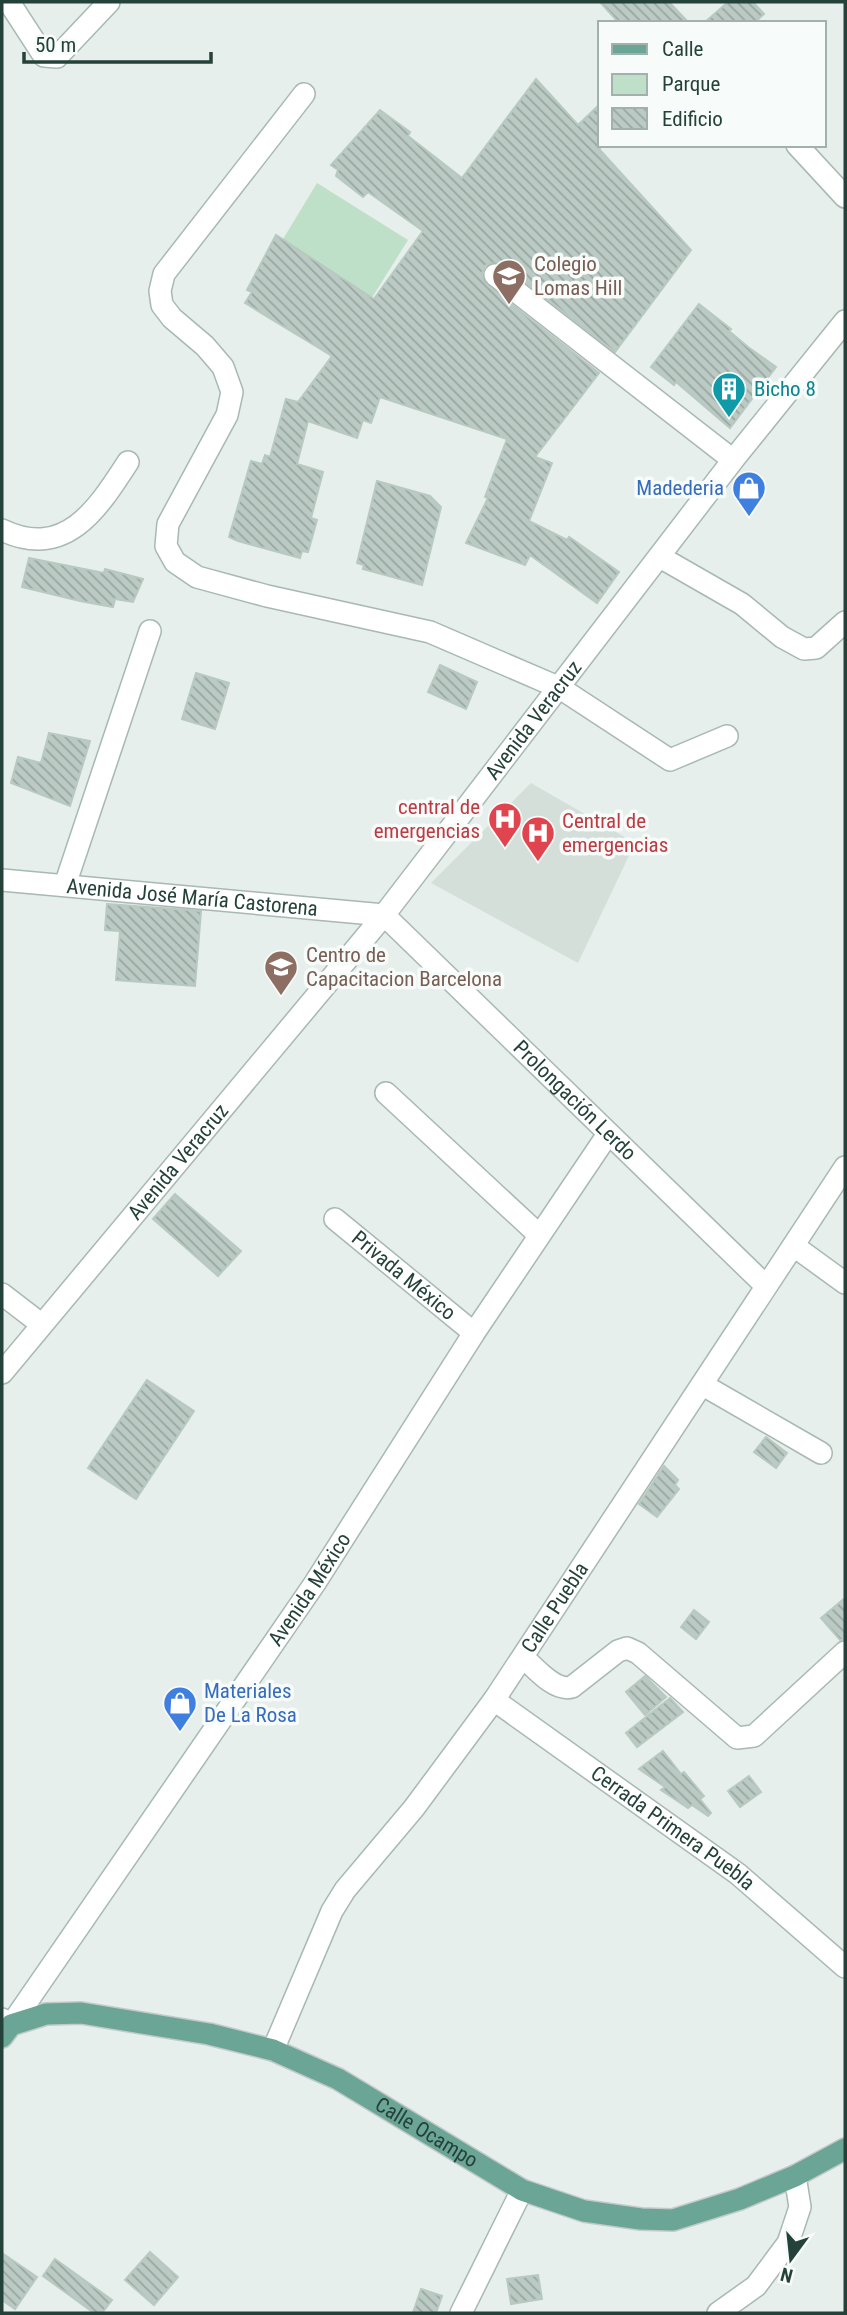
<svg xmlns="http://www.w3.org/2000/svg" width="847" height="2315" font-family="'Roboto Condensed',sans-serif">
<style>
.built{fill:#d4dfda}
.green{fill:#bfe0c8}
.building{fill:url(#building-back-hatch);stroke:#b8c9c2;stroke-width:2}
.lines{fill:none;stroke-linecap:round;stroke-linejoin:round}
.minor-casing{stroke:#a8b8b2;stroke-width:24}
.major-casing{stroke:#c2cac8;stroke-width:24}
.minor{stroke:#fff;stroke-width:21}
.major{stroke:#6aa596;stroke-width:21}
.labels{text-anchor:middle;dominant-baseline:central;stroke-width:7;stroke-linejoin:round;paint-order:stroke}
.education-label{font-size:21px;fill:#785e54;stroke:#f7fbf9;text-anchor:start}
.culture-label{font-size:21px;fill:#0d838f;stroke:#f7fbf9;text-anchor:start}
.shop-label{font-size:21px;fill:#366cbe;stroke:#f7fbf9;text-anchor:end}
.street-label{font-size:21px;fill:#24423a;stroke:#f7fbf9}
.health-label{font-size:21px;fill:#be3a42;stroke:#f7fbf9;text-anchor:end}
</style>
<defs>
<pattern id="building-back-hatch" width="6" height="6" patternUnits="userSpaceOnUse" patternTransform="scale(1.75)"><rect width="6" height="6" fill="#bbcac4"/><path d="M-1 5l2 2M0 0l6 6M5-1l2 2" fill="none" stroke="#98a6a0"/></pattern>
</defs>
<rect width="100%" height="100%" fill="#e6efeb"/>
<path class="built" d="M531 783 635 843 578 963 431 883Z"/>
<path class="green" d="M317 183 408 240 368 304 277 249Z"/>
<g class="building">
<path d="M600 2H669L689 23H619Z"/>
<path d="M728 2H753L764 14 754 23H704Z"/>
<path d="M536 79 578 125 600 104V150L691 250 615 352 503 265 491 263 485 266 482 273 483 279 487 285 599 373 535 457 552 463 529 521 567 540 569 537 619 572 597 603 530 555 525 565 466 543 488 498 485 497 507 439 380 397 371 423 363 420 357 438 308 421 297 464 323 472 311 518 317 520 308 552 302 551 300 558 238 541 229 537 251 461 262 464 265 455 270 457 286 399 298 402 332 356 245 303 252 292 247 290 276 235 374 299 423 231 368 192 363 197 336 176 338 170 331 165 380 110 410 132 408 136 462 178Z"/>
<path d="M699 304 731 329 729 331 748 347 776 367 730 428 676 382 674 385 651 367Z"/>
<path d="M377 481 430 496 441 507 422 585 363 569 364 565 357 563Z"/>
<path d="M29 558 104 573 105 569 143 579 133 602 115 599 113 607 80 601 22 587Z"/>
<path d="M440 665 477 682 466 709 428 692Z"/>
<path d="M196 673 229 683 215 729 182 719Z"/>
<path d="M49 733 90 741 70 806 11 783 18 757 41 763Z"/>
<path d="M107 904 201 911 195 986 116 980 120 931 105 930Z"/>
<path d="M175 1194 241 1251 218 1276 153 1219Z"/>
<path d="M147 1380 194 1411 136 1499 88 1468Z"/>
<path d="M766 1437 787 1453 776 1468 754 1452Z"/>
<path d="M664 1466 678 1480 675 1485 679 1489 657 1517 639 1504Z"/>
<path d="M845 1598V1639L840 1640 821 1618Z"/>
<path d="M694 1610 709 1622 696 1639 681 1627Z"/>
<path d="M645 1676 666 1697 645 1715 626 1692Z"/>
<path d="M670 1698 683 1712 637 1747 626 1733Z"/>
<path d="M663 1751 681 1774 684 1772 704 1796 700 1799 711 1813 708 1816 692 1805 688 1808 661 1790 665 1787 639 1769Z"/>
<path d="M749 1776 761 1792 740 1807 728 1791Z"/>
<path d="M150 2252 178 2277 154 2305 125 2280Z"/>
<path d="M2 2253 37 2277 15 2309 2 2300Z"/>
<path d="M55 2259 112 2300 102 2313H94L43 2276Z"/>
<path d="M538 2275 542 2299 511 2304 507 2279Z"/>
<path d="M421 2289 442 2296 436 2313H413Z"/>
</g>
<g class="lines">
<g class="minor-casing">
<g id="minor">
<path d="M9 2 44 56 57 57 109 2"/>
<path d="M304 94 164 274 160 291 162 305 172 318 205 346 223 367 232 392 227 415 168 524 166 546 175 562 197 577 267 596 430 632 560 688 670 760 727 736"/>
<path d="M797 145 845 197"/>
<path d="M495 275 733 460"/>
<path d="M2 530C65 560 97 510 128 462"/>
<path d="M660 557 742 604 782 637 804 649 816 648 845 622"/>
<path id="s1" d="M2 880 384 915"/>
<path d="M65 885 150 631"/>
<path id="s2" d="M384 915 766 1286"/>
<path d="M386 1093 539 1235"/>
<path id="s3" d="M335 1219 474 1333"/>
<path d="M794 1246 845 1283"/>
<path d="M2 1294 41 1324"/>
<path id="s4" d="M2 1373 384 915 733 460 845 321"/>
<path d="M703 1385 821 1453"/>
<path d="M523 1657C535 1668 555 1692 572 1687L618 1651 627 1648 638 1653 737 1738 754 1736 845 1652"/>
<path id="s5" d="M494 1700 738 1874 845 1967"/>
<path id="s6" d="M2 2019 11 2025 315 1583 474 1333 608 1134"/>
<path id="s7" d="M273 2050 332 1911 345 1890 414 1808 494 1700 845 1167"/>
<path d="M461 2313 522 2190"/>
<path d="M718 2313 756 2286 788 2243 800 2207 795 2176"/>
</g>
</g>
<g class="major-casing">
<g id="major">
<path id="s8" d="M2 2037 11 2025 46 2014 81 2013 209 2034 273 2050 338 2079 522 2190 584 2211 641 2219 673 2220 740 2199 795 2176 845 2149"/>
</g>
</g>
<use href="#minor" class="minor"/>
<use href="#major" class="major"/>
</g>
<defs>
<g id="school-pin" transform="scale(1.75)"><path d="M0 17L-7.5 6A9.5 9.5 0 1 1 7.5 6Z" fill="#8d6e63" stroke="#f7fbf9"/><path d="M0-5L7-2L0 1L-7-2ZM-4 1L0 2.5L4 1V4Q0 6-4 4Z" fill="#fff"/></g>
<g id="building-pin" transform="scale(1.75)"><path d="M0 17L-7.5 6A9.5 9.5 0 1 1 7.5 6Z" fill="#0f9aa8" stroke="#f7fbf9"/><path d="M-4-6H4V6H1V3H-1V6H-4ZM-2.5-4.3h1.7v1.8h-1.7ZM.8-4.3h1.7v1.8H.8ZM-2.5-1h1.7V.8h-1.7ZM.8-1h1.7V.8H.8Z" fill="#fff"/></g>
<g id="shop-pin" transform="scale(1.75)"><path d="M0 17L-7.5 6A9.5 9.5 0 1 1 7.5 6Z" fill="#3f7fe0" stroke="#f7fbf9"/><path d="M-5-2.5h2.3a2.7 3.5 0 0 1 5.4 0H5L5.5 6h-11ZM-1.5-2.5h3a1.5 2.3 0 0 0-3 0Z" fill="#fff"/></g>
<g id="hospital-pin" transform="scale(1.75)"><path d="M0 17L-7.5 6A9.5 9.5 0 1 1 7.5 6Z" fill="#e0444e" stroke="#f7fbf9"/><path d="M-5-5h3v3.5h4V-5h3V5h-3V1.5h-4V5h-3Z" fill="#fff"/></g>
<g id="university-pin" transform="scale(1.75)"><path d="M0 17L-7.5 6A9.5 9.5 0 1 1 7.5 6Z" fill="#8d6e63" stroke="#f7fbf9"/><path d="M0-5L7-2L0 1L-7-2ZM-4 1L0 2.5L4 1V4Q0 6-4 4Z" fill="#fff"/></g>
</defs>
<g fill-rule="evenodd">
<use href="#school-pin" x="509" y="276"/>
<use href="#building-pin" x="729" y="389"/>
<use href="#shop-pin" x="749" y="488"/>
<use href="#hospital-pin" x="505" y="819"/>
<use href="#hospital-pin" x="538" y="833"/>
<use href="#university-pin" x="281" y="967"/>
<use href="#shop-pin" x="180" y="1703"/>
</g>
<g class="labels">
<g class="education-label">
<text x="534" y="264">Colegio<tspan x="534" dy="24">Lomas Hill</tspan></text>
<text x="306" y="955">Centro de<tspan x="306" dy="24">Capacitacion Barcelona</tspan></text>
</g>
<g class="culture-label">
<text x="754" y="389">Bicho 8</text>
</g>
<g class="shop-label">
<text x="724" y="488">Madederia</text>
<text x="204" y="1691" text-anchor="start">Materiales<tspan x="204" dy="24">De La Rosa</tspan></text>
</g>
<g class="street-label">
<text stroke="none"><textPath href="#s4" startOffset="842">Avenida Veracruz</textPath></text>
<text stroke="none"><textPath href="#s1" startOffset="191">Avenida José María Castorena</textPath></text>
<text stroke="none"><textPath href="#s2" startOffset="266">Prolongación Lerdo</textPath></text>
<text stroke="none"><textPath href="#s4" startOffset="275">Avenida Veracruz</textPath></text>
<text stroke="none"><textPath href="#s3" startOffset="89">Privada México</textPath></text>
<text stroke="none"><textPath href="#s6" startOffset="539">Avenida México</textPath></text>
<text stroke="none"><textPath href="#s7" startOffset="528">Calle Puebla</textPath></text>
<text stroke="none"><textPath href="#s5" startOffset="220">Cerrada Primera Puebla</textPath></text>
<text stroke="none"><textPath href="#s8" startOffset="457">Calle Ocampo</textPath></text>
</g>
<g class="health-label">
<text x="480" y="807">central de<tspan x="480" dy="24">emergencias</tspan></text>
<text x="562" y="821" text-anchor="start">Central de<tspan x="562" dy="24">emergencias</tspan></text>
</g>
</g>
<rect width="847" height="2315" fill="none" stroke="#24423a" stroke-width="7"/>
<rect x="598" y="21" width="228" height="126" fill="#f7fbf9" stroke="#a3b1ad" stroke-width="2"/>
<rect x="612" y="44" width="35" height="10" fill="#6aa596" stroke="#a3b1ad" stroke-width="2"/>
<text x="662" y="56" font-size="21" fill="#24423a">Calle</text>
<rect x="612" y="74" width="35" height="21" fill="#bfe0c8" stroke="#a3b1ad" stroke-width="2"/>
<text x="662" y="91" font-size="21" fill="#24423a">Parque</text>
<rect x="612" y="108" width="35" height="21" fill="url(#building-back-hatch)" stroke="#a3b1ad" stroke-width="2"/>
<text x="662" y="126" font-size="21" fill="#24423a">Edificio</text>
<g transform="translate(791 2259) rotate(195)" stroke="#f7fbf9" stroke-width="5" paint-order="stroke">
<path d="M0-5L12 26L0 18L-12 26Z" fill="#24423a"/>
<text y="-10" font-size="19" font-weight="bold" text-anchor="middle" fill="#24423a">N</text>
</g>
<path d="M24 52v10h187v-10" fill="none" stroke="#24423a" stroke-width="3.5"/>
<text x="35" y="52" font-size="21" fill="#24423a" stroke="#f7fbf9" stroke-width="5" paint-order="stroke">50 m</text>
</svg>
